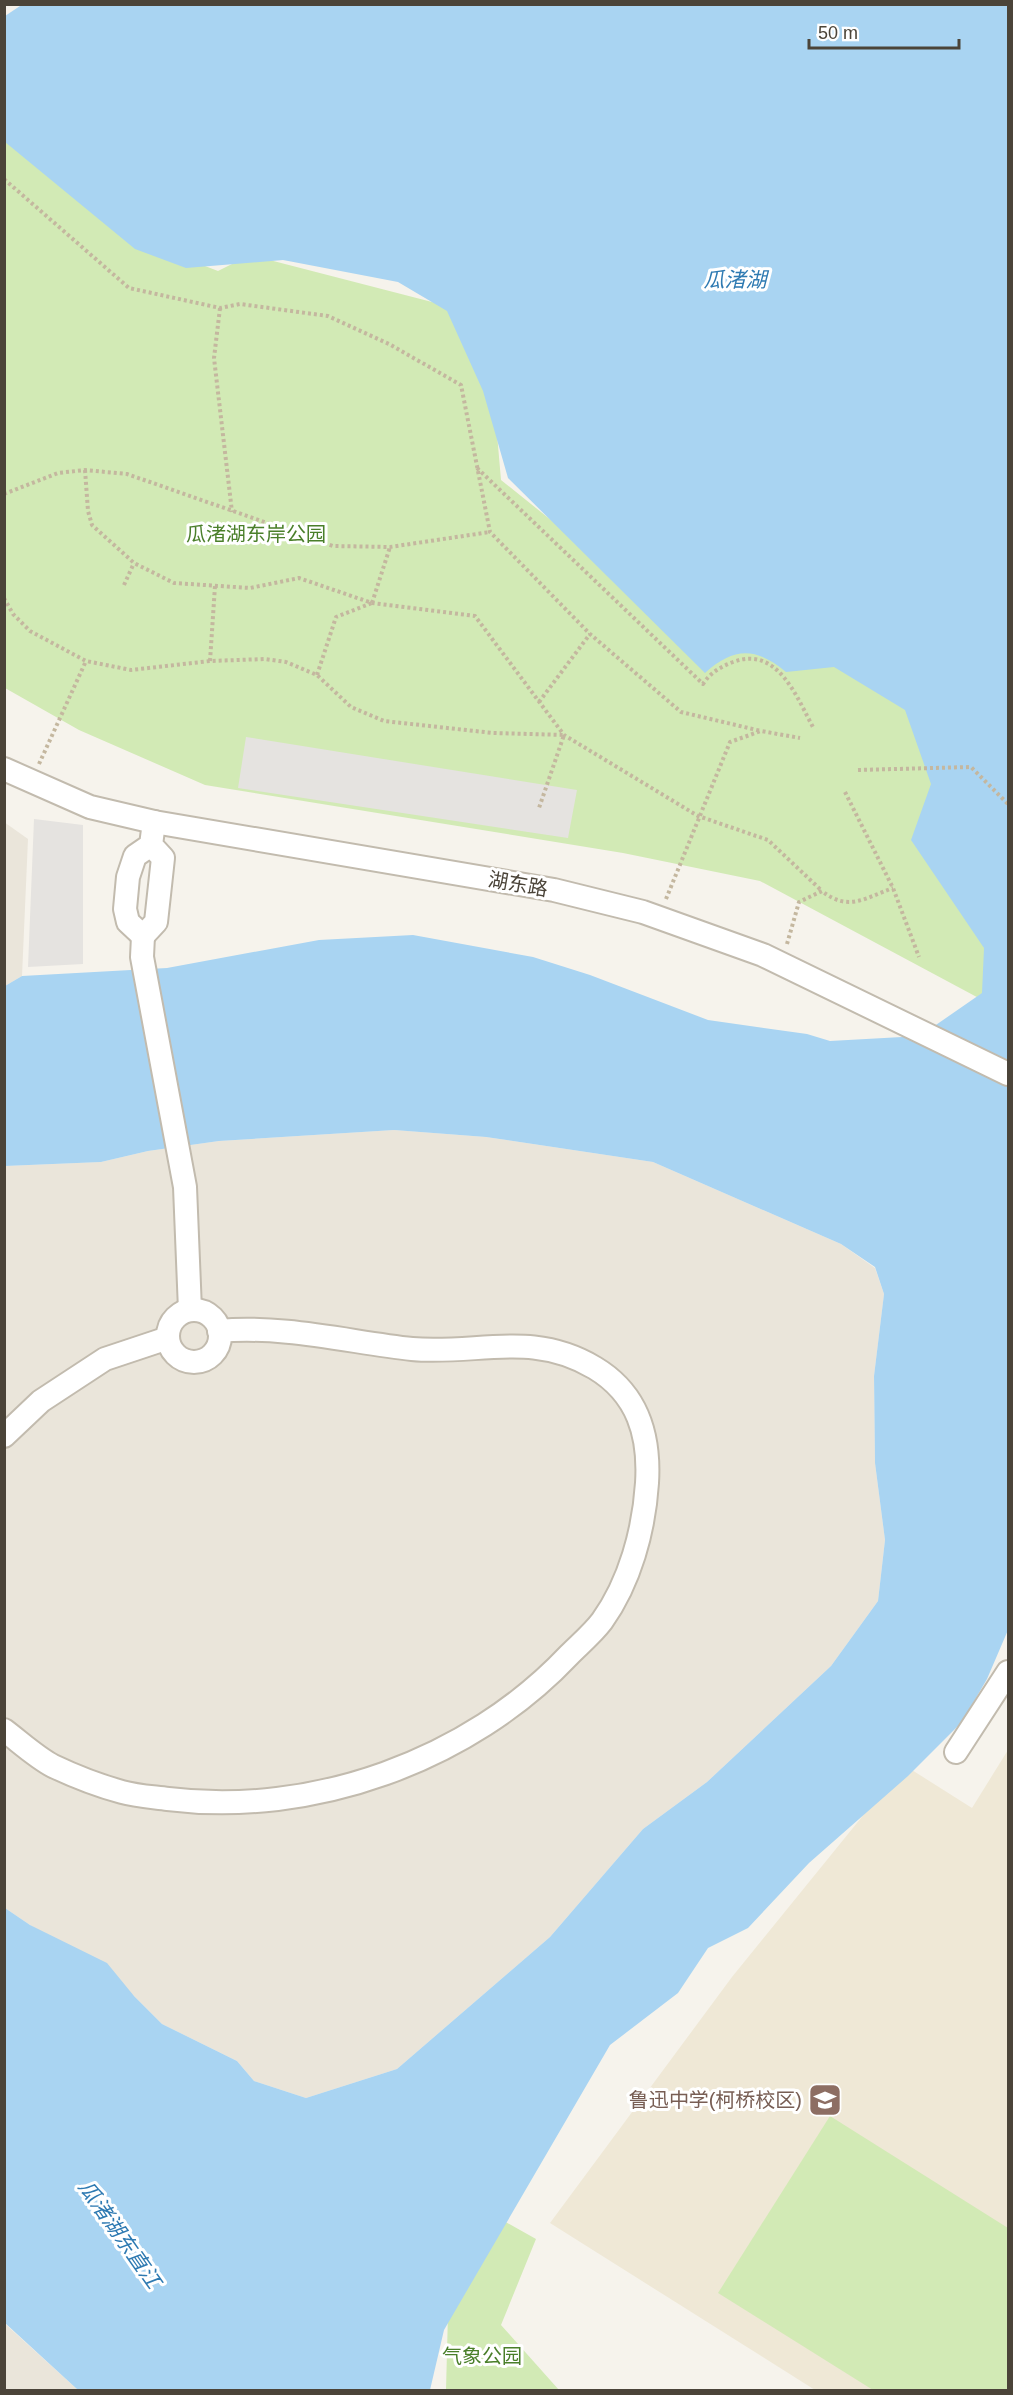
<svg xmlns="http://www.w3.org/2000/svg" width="1013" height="2395" font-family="Helvetica,'Noto Sans SC',sans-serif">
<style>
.residential{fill:#eae5da}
.education{fill:#efe8d6}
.green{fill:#d2eab5}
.parking{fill:#e5e3e0}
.water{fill:#a9d4f2}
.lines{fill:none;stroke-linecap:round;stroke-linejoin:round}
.minor-casing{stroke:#c2bbae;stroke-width:26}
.path{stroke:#c4b79f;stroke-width:4;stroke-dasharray:3 3;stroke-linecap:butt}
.minor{stroke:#fff;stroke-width:22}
.labels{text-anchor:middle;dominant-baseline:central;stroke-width:6;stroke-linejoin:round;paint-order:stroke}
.park-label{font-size:20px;fill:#4a7f2a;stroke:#fff}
.street-label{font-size:20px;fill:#4b4439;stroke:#fff}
.education-label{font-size:20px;fill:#785e54;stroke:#fff;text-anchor:end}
.water-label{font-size:21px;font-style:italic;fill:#2e7ab2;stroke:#fff}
</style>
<rect width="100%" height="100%" fill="#f6f3ec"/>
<g class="residential">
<path d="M4 822 28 839 22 976 5 986Z"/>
<path d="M394 1130 486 1137 653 1162 841 1244 875 1268 884 1294 874 1376 875 1463 885 1540 878 1601 831 1666 707 1782 643 1829 550 1937 397 2069 306 2098 254 2081 237 2061 162 2024 134 1996 5 1908V1166L101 1162 148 1151 219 1141Z"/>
<path d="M4 2323 14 2332 78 2390H5Z"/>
</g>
<path class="education" d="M1008 1750V2390H815L550 2223 732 1977 904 1765 972 1808Z"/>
<g class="green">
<path d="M4 123 153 246 218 271 250 255 463 310 489 342 501 480 717 653 756 633 921 695 1003 942 988 1003 760 881 623 853 205 785 79 730 5 688Z"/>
<path d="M830 2116 1008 2228V2390H873L718 2293Z"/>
<path d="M495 2216 536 2239 501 2325 559 2390H446L448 2313Z"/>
</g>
<g class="parking">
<path d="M246 737 577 790 568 838 238 788Z"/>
<path d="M34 819 83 825V964L28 967Z"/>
</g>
<path class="water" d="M23 4 1008 5V1630L987 1679 962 1722 908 1776 809 1863 748 1928 708 1948 678 1993 610 2045 444 2330 430 2390H78L5 2323V1908L30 1925 107 1963 134 1996 162 2024 237 2061 254 2081 306 2098 397 2069 550 1937 643 1829 707 1782 831 1666 878 1601 885 1540 875 1463 874 1376 884 1294 875 1267 841 1244 653 1162 486 1137 394 1130 219 1141 148 1151 101 1162 5 1166V986L22 976 167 968 319 940 413 935 533 957 590 975 708 1020 807 1034 830 1041 920 1036 982 993 984 948 911 840 931 784 905 710 834 667 786 672C756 647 734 647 705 673L508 478 483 391 447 311 398 282 283 260 186 268 135 249 5 142V16Z"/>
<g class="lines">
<g class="minor-casing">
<g id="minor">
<path d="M4 769 90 807 154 822 554 890 643 912 763 955 1008 1074"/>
<path d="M151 845 163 858 156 922 143 936 128 922 125 909 128 877 135 856 151 845 154 822"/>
<path d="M143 936 142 957 185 1187 190 1310"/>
<circle cx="194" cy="1336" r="26"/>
<path d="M4 1436 41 1401 105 1359 168 1338"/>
<path d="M4 1730C20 1742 36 1757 53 1766 74 1776 100 1786 122 1792 136 1796 153 1797 168 1799 312 1817 469 1761 569 1655 580 1644 593 1633 602 1621 630 1582 644 1530 647 1483 650 1435 638 1394 595 1368 532 1330 477 1355 412 1349 349 1342 283 1325 219 1331"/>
<path d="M956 1752 1008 1672"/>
</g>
</g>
<g class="path">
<path d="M4 179 129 288 220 308 240 304 328 316 389 344 461 385 490 532 590 634 681 712 761 731"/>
<path d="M220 308 214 358 232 512"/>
<path d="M477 468 703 684C710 673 720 667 733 662 778 645 797 698 814 729"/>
<path d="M85 470 88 511 92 525 134 563 174 583 250 588 299 578 372 603 475 616 564 735 698 816 768 840 822 891"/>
<path d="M4 494 58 473 85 470 127 474 333 546 390 547 490 532"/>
<path d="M124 585 134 563"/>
<path d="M4 598 13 614 30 631 86 661 131 670 210 661 265 659 286 662 317 675 351 707 384 721 493 733 564 735 539 808"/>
<path d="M372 603 390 547"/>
<path d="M210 661 215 586"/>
<path d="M317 675 336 617 372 603"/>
<path d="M539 702 590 634"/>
<path d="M39 764 86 661"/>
<path d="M858 770 971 767 1008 804"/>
<path d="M845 792 893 888 919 957"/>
<path d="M666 899 730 742 761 731 800 738"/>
<path d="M787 944 799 902 822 891C848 912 865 898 893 888"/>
</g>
<use href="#minor" class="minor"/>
</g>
<defs>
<g id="school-square" transform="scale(1.725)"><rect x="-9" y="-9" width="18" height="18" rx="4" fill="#8d6e63" stroke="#fff"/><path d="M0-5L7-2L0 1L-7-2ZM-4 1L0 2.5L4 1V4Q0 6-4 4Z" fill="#fff"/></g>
</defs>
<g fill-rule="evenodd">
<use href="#school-square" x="825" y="2100"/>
</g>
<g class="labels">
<g class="park-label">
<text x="256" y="534">瓜渚湖东岸公园</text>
<text x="482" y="2356">气象公园</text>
</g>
<g class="street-label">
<text transform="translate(518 884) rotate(10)">湖东路</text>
</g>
<g class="education-label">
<text x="802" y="2100">鲁迅中学(柯桥校区)</text>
</g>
<g class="water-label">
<text x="735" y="279">瓜渚湖</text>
<text transform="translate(120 2234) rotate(55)">瓜渚湖东直江</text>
</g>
</g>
<rect width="1013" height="2395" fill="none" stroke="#4b4439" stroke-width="12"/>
<path d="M809 39v9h150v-9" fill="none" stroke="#4b4439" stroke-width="3"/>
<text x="818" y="39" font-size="18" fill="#4b4439" stroke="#ffffff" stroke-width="4.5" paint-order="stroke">50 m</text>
</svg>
